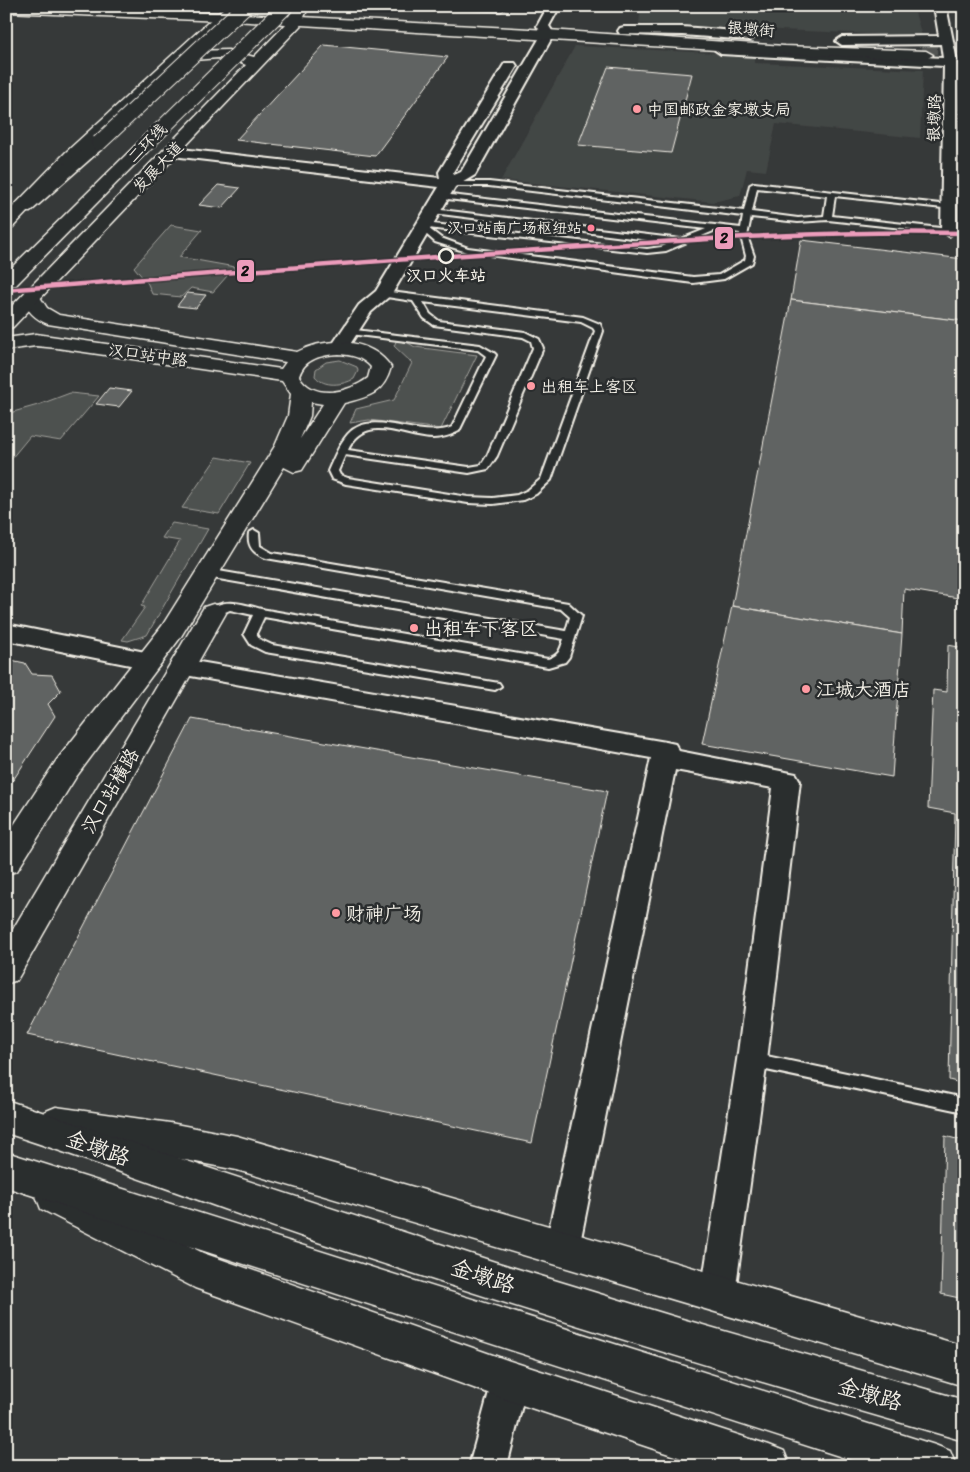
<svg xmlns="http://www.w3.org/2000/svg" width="970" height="1472" font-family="Sriracha,'LXGW WenKai TC',sans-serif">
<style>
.built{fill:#434645}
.green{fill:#4e514f;stroke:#a1a19c}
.building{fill:#616362;stroke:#f4f1e8}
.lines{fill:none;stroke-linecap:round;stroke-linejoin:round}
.secondary-tunnel{stroke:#525553;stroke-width:15;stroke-dasharray:15 8;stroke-linecap:butt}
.service-casing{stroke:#f4f1e8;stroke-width:4}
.minor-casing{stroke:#f4f1e8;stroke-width:4}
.tertiary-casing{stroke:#f4f1e8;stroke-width:3}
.secondary-casing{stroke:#f4f1e8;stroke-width:3}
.primary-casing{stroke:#f4f1e8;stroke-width:3}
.trunk-casing{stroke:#f4f1e8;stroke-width:3}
.service{fill:#2a2d2e;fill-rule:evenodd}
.minor{fill:#2a2d2e;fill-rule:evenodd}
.tertiary{fill:#2a2d2e;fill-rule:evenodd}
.secondary{fill:#2a2d2e;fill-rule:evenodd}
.primary{fill:#2a2d2e;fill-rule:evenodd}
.trunk{fill:#2a2d2e;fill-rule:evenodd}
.trunk-bridge-casing{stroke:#f4f1e8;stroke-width:17;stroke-linecap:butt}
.trunk-bridge{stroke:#2a2d2e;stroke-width:15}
.metro-1-casing{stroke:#2a2d2e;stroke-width:7}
.metro-1{stroke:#ec9cbb;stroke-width:4.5}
.poi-dot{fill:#ff9aa2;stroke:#2a2d2e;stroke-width:2}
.bus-dot{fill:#ff8098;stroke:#2a2d2e;stroke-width:2}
.stop-dot{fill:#2a2d2e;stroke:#f4f1e8;stroke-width:2.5}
.labels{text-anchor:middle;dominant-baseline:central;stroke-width:5;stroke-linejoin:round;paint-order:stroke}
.far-bus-label{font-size:15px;fill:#f4f1e8;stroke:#2a2d2e;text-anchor:end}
.far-street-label{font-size:16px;fill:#f4f1e8;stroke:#2a2d2e}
.far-poi-label{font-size:16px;fill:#f4f1e8;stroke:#2a2d2e;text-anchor:start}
.far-stop-label{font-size:16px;font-weight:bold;fill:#f4f1e8;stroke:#2a2d2e}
.poi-label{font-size:19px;fill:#f4f1e8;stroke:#2a2d2e;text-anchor:start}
.street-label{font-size:19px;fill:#f4f1e8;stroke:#2a2d2e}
.near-street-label{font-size:22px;fill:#f4f1e8;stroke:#2a2d2e}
.line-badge{stroke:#2a2d2e;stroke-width:2}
.pale-badge-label{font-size:14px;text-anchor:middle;font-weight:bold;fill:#111}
</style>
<rect width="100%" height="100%" fill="#363939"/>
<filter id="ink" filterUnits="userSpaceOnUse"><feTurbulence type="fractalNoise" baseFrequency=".02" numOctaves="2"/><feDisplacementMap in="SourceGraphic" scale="10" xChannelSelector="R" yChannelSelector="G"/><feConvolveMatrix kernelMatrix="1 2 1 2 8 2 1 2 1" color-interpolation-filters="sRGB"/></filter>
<g filter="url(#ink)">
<g class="built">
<path d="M641 6H913L922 36 639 24Z"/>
<path d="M575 46 754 55V63L923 70 920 138 776 124 766 171 747 169 740 196 713 202 501 180Z"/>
</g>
<g class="green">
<path d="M171 225 202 230 179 257 235 267 213 292 191 288 181 297 152 294 148 284 134 267Z"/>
<path d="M398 337 415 347 477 355 441 429 369 420 350 423 356 409 394 400 412 363 394 346Z"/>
<path d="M340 360 357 367 358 371 354 379C343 385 324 388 315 376L316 369 326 362Z"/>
<path d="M70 393 99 396 61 441 30 436 6 465V414L38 405Z"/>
<path d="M217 457 250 463 219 514 182 508Z"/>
<path d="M172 523 208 529 147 635 128 641 122 640 145 607 141 606 180 541 162 538Z"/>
</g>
<g class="building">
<path d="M368 6H511L501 12Z"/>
<path d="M324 45 448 57 375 156 236 140Z"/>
<path d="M608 67 692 74 671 153 578 145Z"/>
<path d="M218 185 240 188 222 208 199 205Z"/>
<path d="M801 240 964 259V321L791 300Z"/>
<path d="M187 293 206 295 196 308 177 306Z"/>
<path d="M791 300 964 321V599L904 589 902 634 732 606Z"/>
<path d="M109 388 132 391 119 407 96 404Z"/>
<path d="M732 606 902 634 892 777 702 744Z"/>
<path d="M948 645 964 648V1084L949 1080 955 813 928 808 933 690 947 692Z"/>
<path d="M6 659 25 663 32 674 52 675 61 691 48 704 55 716 6 791Z"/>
<path d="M192 719 607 791 532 1143 27 1035Z"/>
<path d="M945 1136 964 1141V1299L941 1294Z"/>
</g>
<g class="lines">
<path class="secondary-tunnel" d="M922 47 964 46"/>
<g class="service-casing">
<g id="service">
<path d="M446 182H489L744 211 750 185 754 183 949 205 953 207 952 209 835 196 832 216 949 229 953 231 949 233 828 220 798 222 751 217 747 236 754 256 752 263 724 279 693 283 467 252 435 242 419 228 425 223 647 249 661 247 672 243 433 213 429 211 433 209 681 239 706 229 439 198V194H442L741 228 743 216 489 186H446ZM757 188 827 196 824 216 798 218 752 212ZM428 228 647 253 666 251 716 230 740 233 746 256 745 260 719 275 693 277 468 248 441 238Z"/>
<path d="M383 291 583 317 600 324 603 331 551 480 536 494 523 500 493 504 468 503 346 484 332 479 328 471C334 458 339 444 348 434 372 407 421 441 452 427L486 356 478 350 350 334 347 333V329L480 345 494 353 496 355 459 431C451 435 443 438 433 438 402 437 366 412 348 450L469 467 481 465 487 456 533 348 531 341 523 337 434 325 424 318 413 301 380 296V292ZM423 302 581 322 593 328 595 331 541 479 528 490 517 495 493 498 468 497 348 478 340 475 338 471 345 455 469 473 488 469 497 456 543 348 539 339 525 332 439 321 430 314Z"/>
<path d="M254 530 259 533 260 546 272 553 568 603 582 616 569 657 565 662 548 667 264 617 256 634 259 639 272 645 499 683 501 686 495 690 265 652 251 645 244 634 253 615 230 610 213 617 209 616 207 613C220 596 244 604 261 609L548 659C560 655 560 650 564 639L207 577 201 573 203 570 207 569 566 631 570 617 561 609 266 558C254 554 247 547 249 533Z"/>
<path d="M752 1053 964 1098V1112L752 1067 747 1065 744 1060 747 1055Z"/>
</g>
</g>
<g class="minor-casing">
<g id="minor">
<path d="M548 6H560L549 26 554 34 475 175 455 187 392 294 371 312 345 352H333L330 348 359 305 376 291 439 187 172 156 165 152 172 148 440 178 439 172 503 66 505 63H515L517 66 453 172 454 175 461 172 542 34 537 26Z"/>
<path d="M934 6H946L959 71 957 231 949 236 941 231 944 66 721 54 715 50 721 46 943 58 941 44 842 45 836 41 842 37 939 36Z"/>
<path d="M624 27H682L750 32 756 36 750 40 682 35 620 34 618 31 620 28Z"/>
<path d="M6 624 150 653 158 655 162 661 158 667 150 669 6 640Z"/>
<path d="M182 659 666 742 675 744 679 751 796 774 800 781 767 1060 735 1293 730 1305 718 1310 706 1305 701 1293 737 1060 773 788 675 770 579 1248 574 1260 562 1265 550 1260 545 1248 651 758 174 673 170 667 174 661Z"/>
<path d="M510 1363 523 1368 528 1381 507 1466H469L492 1381 497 1368Z"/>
</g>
</g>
<g class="tertiary-casing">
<g id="tertiary">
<path d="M6 6 223 13 230 17 223 21 6 12Z"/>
<path d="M56 1107 170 1123 237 1136 964 1346V1386L237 1170 170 1157 56 1141 44 1136 38 1124 44 1112Z"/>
<path d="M54 1178 203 1253 510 1361 769 1445 784 1451 790 1466H705L510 1401 195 1288 41 1209 36 1196 41 1183Z"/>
</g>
</g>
<g class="secondary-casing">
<g id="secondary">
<path d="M223 13 548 30 784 46 926 51 933 55 926 59 784 54 218 20 216 17 218 14Z"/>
<path d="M31 292 38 294 47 308 59 315 297 352C328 336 371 338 391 367 384 393 369 397 344 403L302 470 294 472 284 467 180 638 76 777 17 871 6 874V837L56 761 162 626 275 446 288 416 291 394 282 381 57 348 36 346 6 350V338L36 334 281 369 286 362 48 324C35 319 27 311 22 298L24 294ZM339 354C352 355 362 357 371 367L368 378C348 393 314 401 299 376 305 358 322 355 339 354ZM311 402 323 404 300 439 310 416Z"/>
<path d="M213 604 222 607 226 613 17 980 6 984V941L204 607Z"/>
<path d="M6 1100 190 1162 495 1262 682 1319 964 1400V1441C745 1378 528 1312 312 1240 209 1205 109 1166 6 1133Z"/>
<path d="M6 1152 935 1445 950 1451 956 1466H870L6 1187Z"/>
</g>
</g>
<g class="primary-casing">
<path id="primary" d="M226 6H236L238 9 194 51 228 50 254 57 288 22 289 16 296 6H309L300 26 13 327 6 329V312L246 65 234 60 218 58 183 61 78 158 12 228 6 229V214L66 152Z"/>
</g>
<g class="trunk-casing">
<g id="trunk">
<path d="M99 138 107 143 105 146 30 212H18L15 208 18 204 93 140Z"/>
<path d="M145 140 153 145 151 148 16 285 6 286V273L139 142Z"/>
</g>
</g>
<use href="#service" class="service"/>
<use href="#minor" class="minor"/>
<use href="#tertiary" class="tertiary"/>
<use href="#secondary" class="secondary"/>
<use href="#primary" class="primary"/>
<use href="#trunk" class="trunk"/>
<g class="trunk-bridge-casing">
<g id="trunk-bridge">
<path d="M99 143 245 6"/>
<path d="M145 145 286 6"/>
</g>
</g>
<use href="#trunk-bridge" class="trunk-bridge"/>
<g class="metro-1-casing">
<path id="metro-1" d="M6 290C194 275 381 260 569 248 701 239 832 230 964 233"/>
</g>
<use href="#metro-1" class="metro-1"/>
</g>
</g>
<g class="poi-dot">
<circle cx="637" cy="109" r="5"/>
<circle cx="531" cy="386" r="5"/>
<circle cx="414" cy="628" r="5"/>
<circle cx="806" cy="689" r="5"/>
<circle cx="336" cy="913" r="5"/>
</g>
<circle class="bus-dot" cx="591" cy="228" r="4.5"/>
<circle class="stop-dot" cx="446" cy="256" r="7"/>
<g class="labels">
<g class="far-bus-label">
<text x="582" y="228">汉口站南广场枢纽站</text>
</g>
<g class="far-street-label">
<text transform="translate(751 29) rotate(4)">银墩街</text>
<text transform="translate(934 118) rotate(-89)">银墩路</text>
<text transform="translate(147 143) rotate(-45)">二环线</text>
<text transform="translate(158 167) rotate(-46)">发展大道</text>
<text transform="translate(148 355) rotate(8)">汉口站中路</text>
</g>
<g class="far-poi-label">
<text x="647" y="109">中国邮政金家墩支局</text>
<text x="541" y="386">出租车上客区</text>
</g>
<g class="far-stop-label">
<text x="446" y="275">汉口火车站</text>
</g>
<g class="poi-label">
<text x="424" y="628">出租车下客区</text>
<text x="816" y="689">江城大酒店</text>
<text x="346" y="913">财神广场</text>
</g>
<g class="street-label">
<text transform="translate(110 791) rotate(-60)">汉口站横路</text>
</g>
<g class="near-street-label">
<text transform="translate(98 1148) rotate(19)">金墩路</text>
<text transform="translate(483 1276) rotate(18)">金墩路</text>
<text transform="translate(870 1394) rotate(16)">金墩路</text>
</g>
</g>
<g class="line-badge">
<rect x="714" y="226" width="20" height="24" rx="5" fill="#ec9cbb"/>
<rect x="236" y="259" width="19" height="24" rx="5" fill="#ec9cbb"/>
</g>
<g class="pale-badge-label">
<text x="724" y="243">2</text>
<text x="245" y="276">2</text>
</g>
<rect width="970" height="1472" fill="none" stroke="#2a2d2e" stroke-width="25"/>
<rect x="12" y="12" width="945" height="1447" fill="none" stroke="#f4f1e8" stroke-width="2" filter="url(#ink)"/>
</svg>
